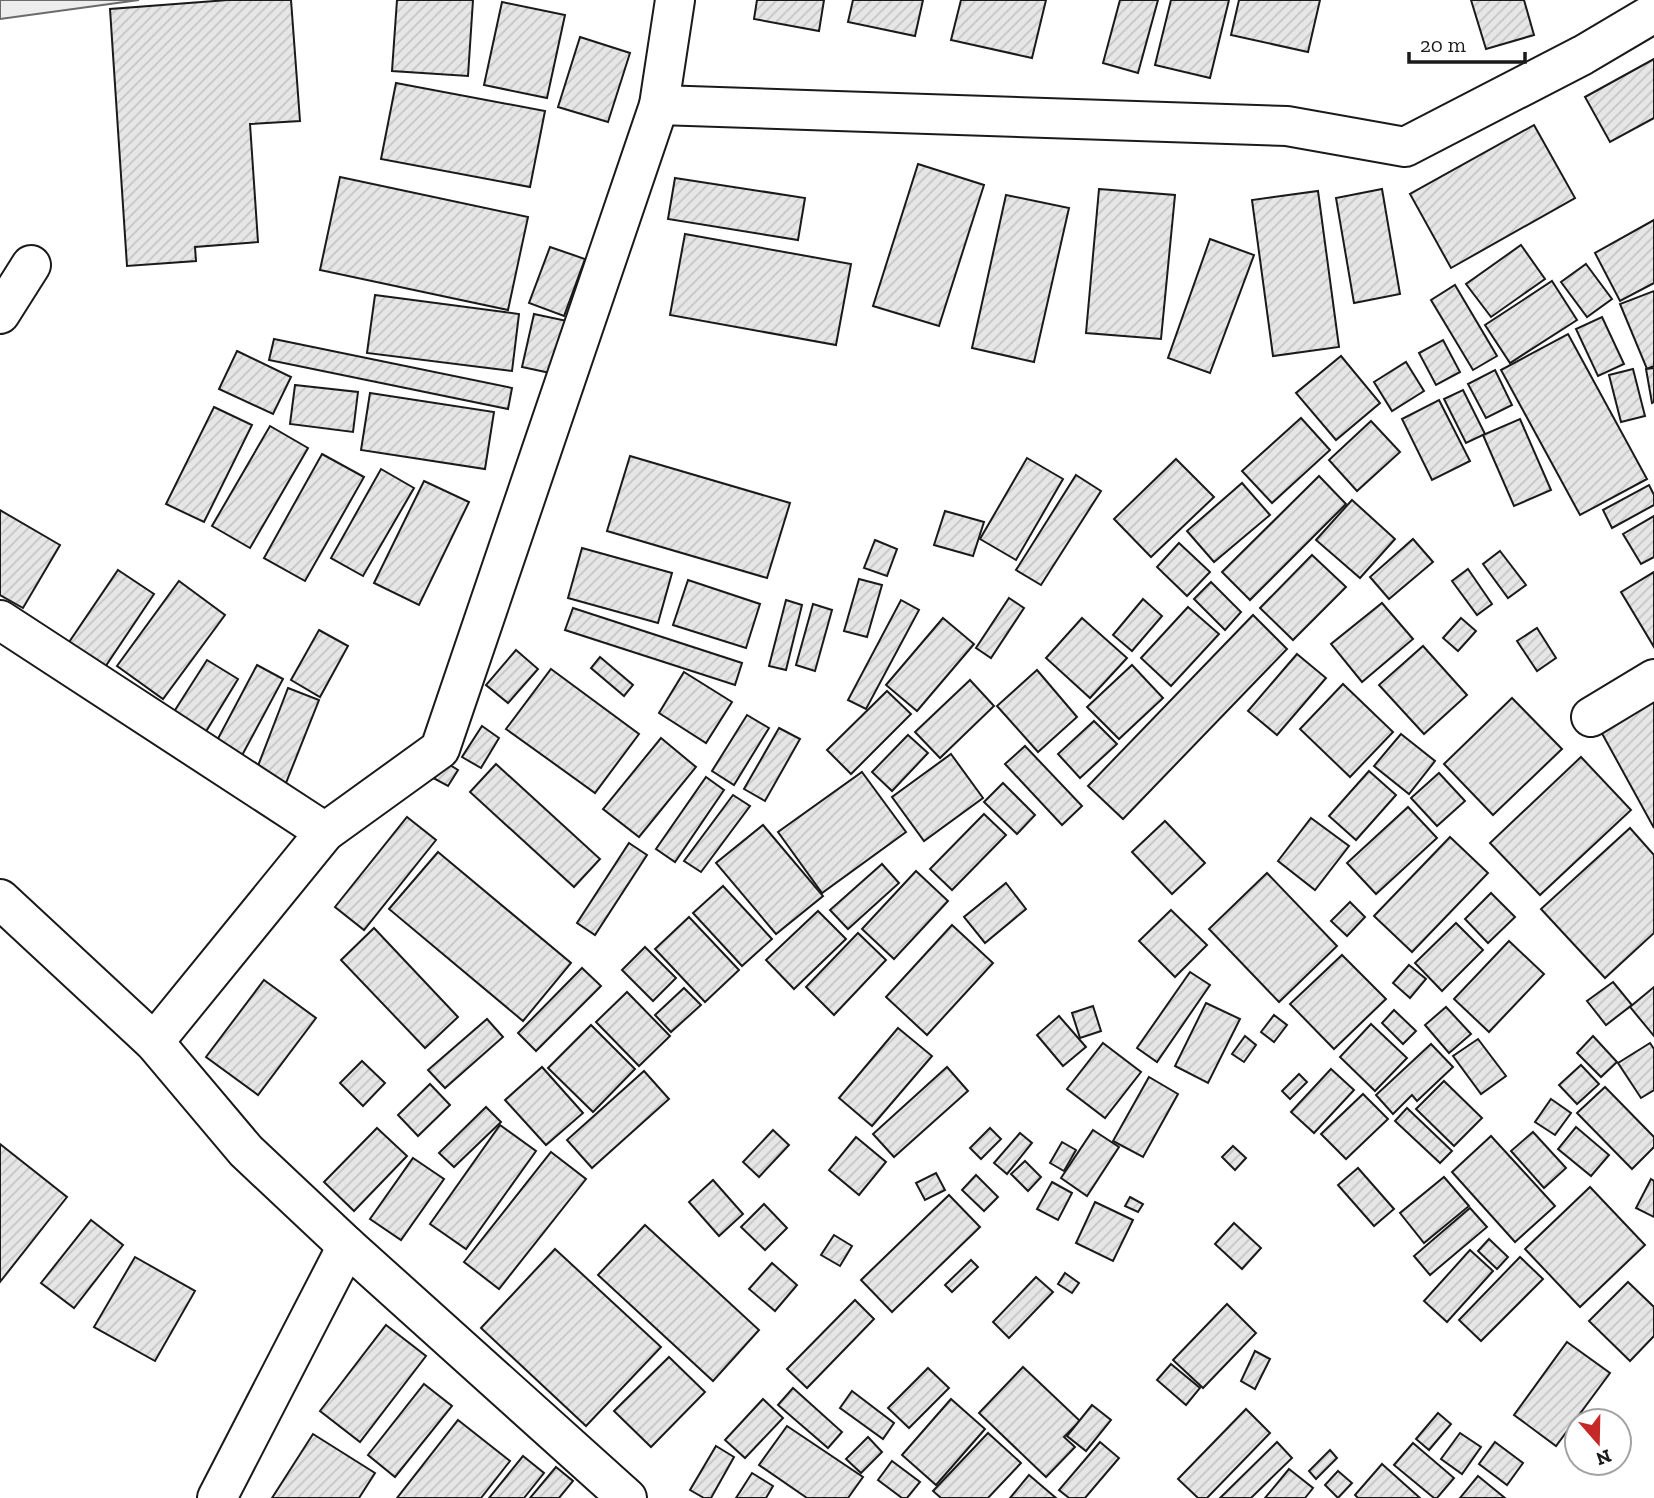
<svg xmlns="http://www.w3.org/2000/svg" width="1654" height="1498" font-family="'Zilla Slab',serif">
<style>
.built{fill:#ededed;stroke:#6a6a6a;stroke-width:2}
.building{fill:url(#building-hatch);stroke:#1a1a1a;stroke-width:2}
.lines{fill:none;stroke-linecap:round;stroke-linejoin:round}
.minor-casing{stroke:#1a1a1a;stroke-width:42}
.minor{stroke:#fff;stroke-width:38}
</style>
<defs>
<pattern id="building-hatch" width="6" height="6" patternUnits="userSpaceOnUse" patternTransform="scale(1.75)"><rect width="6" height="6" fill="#e6e6e6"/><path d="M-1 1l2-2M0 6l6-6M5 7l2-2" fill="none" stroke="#c5c5c5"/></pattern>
</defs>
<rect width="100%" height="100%" fill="#fff"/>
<path class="built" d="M0 0H139L0 19Z"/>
<g class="building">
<path d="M228 0H291L300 121 250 124 258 242 195 247 196 261 127 266 110 9Z"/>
<path d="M397 0H473L468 76 392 71Z"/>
<path d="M757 0H824L819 31 754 19Z"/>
<path d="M853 0H923L915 36 848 22Z"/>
<path d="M961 0H1046L1032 58 951 40Z"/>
<path d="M1120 0H1158L1138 73 1103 63Z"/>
<path d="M1171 0H1229L1210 78 1155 65Z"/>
<path d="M1239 0H1320L1308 52 1231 35Z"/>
<path d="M1471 0H1524L1534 35 1486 49Z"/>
<path d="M502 2 565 15 547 98 484 85Z"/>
<path d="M580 37 630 53 608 122 558 107Z"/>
<path d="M1654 59V118L1610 142 1585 97Z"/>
<path d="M396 83 545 111 530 187 381 159Z"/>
<path d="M1534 125 1575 198 1451 268 1410 194Z"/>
<path d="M918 164 984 185 939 326 873 306Z"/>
<path d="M340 177 528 217 508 310 320 270Z"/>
<path d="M675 178 805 198 798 240 668 219Z"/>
<path d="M1099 189 1175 195 1161 339 1086 333Z"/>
<path d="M1382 189 1400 294 1354 303 1336 198Z"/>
<path d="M1318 191 1339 347 1273 356 1252 200Z"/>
<path d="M1006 195 1069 208 1034 362 972 348Z"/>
<path d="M1654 220V283L1620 301 1595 253Z"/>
<path d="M685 234 851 264 836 345 670 315Z"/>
<path d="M1210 239 1254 255 1210 373 1168 358Z"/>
<path d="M1521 245 1545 279 1491 317 1466 284Z"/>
<path d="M550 247 585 259 564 316 529 303Z"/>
<path d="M1586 264 1612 299 1587 317 1561 282Z"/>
<path d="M1552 281 1577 320 1510 363 1485 325Z"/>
<path d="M1455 285 1497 356 1473 370 1431 300Z"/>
<path d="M1654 291V366L1647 369 1620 304Z"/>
<path d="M375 295 519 314 512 371 367 353Z"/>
<path d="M534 314 567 321 555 374 522 367Z"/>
<path d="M1602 317 1624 364 1598 376 1576 329Z"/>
<path d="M1568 334 1647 479 1580 515 1501 370Z"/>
<path d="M274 339 512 388 508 409 269 360Z"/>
<path d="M1443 340 1460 372 1436 385 1419 353Z"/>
<path d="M237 351 291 377 273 414 219 389Z"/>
<path d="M1341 356 1380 403 1336 440 1296 393Z"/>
<path d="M1406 362 1424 391 1392 411 1374 382Z"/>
<path d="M1654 368V402L1652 403 1646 369Z"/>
<path d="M1633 369 1645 416 1621 422 1609 375Z"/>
<path d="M1495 370 1512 405 1486 418 1468 384Z"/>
<path d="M295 385 358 392 353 432 290 424Z"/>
<path d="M1463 390 1485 434 1466 443 1444 399Z"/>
<path d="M370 393 494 412 485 469 361 450Z"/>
<path d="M1439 400 1470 461 1432 480 1402 419Z"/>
<path d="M214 407 252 425 204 522 166 504Z"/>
<path d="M1301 418 1330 450 1272 503 1242 471Z"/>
<path d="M1520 419 1551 490 1514 506 1483 435Z"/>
<path d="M1371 421 1400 452 1357 491 1329 460Z"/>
<path d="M270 426 308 448 250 548 212 526Z"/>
<path d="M322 454 364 477 305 581 264 558Z"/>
<path d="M630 456 790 503 767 578 607 531Z"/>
<path d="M1027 458 1063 479 1016 560 980 539Z"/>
<path d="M1176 459 1214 497 1151 557 1114 519Z"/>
<path d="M381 469 414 488 363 576 331 558Z"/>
<path d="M1076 475 1101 491 1041 585 1016 570Z"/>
<path d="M1319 476 1346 504 1250 600 1222 572Z"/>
<path d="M424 481 469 502 419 605 374 583Z"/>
<path d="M1242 483 1270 515 1214 562 1187 531Z"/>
<path d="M1649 485 1654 495V505L1612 528 1603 510Z"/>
<path d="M1352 500 1395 539 1360 578 1316 540Z"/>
<path d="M0 510 60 545 23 608 0 595Z"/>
<path d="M945 511 984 522 973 556 934 545Z"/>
<path d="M1654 516V557L1641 564 1623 534Z"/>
<path d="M1413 539 1433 562 1389 599 1370 577Z"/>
<path d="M875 540 897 549 887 576 864 568Z"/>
<path d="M1179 543 1210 572 1187 596 1157 567Z"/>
<path d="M582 548 672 573 658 623 568 598Z"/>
<path d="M1500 551 1526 585 1508 598 1483 564Z"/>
<path d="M1312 555 1346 587 1293 640 1260 608Z"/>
<path d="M1468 569 1492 604 1477 615 1452 581Z"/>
<path d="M118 570 154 594 97 679 61 654Z"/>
<path d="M1654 572V647L1621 592Z"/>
<path d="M859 579 882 585 867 637 844 631Z"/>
<path d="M688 580 760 604 746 648 673 625Z"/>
<path d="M179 581 225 615 163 699 117 666Z"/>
<path d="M1211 582 1241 612 1225 630 1194 599Z"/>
<path d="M1009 598 1024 608 991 658 976 648Z"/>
<path d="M1143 599 1162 616 1132 651 1113 635Z"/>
<path d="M786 600 802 605 786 670 769 666Z"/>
<path d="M901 600 919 610 866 709 848 700Z"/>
<path d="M1382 603 1413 639 1362 682 1331 644Z"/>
<path d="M813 604 832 610 815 671 796 665Z"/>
<path d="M1188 607 1219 634 1171 686 1141 658Z"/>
<path d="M573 608 742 663 735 685 565 630Z"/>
<path d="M1253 615 1287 649 1123 819 1088 786Z"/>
<path d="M943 618 974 644 917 711 886 685Z"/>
<path d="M1082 618 1127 658 1090 698 1046 658Z"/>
<path d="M1461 618 1476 631 1458 651 1443 638Z"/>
<path d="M1537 628 1556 658 1537 671 1517 641Z"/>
<path d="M319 630 348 646 320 697 291 680Z"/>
<path d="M1423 646 1467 695 1424 734 1379 685Z"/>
<path d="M516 650 538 669 508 703 486 685Z"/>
<path d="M1297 654 1326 678 1277 735 1248 711Z"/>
<path d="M600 657 633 685 624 696 591 668Z"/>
<path d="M207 660 238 679 202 738 170 718Z"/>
<path d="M257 665 283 679 239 761 213 748Z"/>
<path d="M1132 665 1163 698 1119 739 1087 707Z"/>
<path d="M551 669 639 734 595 793 506 729Z"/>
<path d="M1037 670 1077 717 1038 752 997 706Z"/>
<path d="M684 672 732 702 706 743 659 713Z"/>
<path d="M970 680 994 706 940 758 915 732Z"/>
<path d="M1343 684 1393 732 1350 777 1300 729Z"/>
<path d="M288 688 319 700 286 783 256 771Z"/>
<path d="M887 691 911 714 851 774 827 750Z"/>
<path d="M1512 698 1562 749 1493 815 1444 764Z"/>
<path d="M1654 698V828L1599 728Z"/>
<path d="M747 715 769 728 734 785 712 771Z"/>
<path d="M1094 721 1117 744 1080 778 1058 754Z"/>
<path d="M482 726 499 738 481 768 462 757Z"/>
<path d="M779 728 800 739 765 801 744 789Z"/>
<path d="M1401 734 1435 761 1409 794 1374 766Z"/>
<path d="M908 735 928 753 892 791 872 772Z"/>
<path d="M661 738 696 767 639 837 603 809Z"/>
<path d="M1025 746 1082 806 1062 825 1005 764Z"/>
<path d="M951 754 983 798 924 841 892 797Z"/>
<path d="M434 755 458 770 448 786 424 773Z"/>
<path d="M1581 757 1631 810 1540 895 1490 843Z"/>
<path d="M496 764 600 859 574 887 470 792Z"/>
<path d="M1369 771 1396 795 1356 840 1329 816Z"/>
<path d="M862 772 906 832 822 893 778 832Z"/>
<path d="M1439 773 1465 801 1437 826 1411 798Z"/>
<path d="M706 777 724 790 675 862 656 849Z"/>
<path d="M1003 783 1035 815 1017 834 984 802Z"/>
<path d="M733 795 750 806 701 872 684 861Z"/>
<path d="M1408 807 1437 838 1376 894 1347 863Z"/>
<path d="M984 814 1006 835 952 890 930 869Z"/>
<path d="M407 817 436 840 364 930 335 907Z"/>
<path d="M1311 818 1349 846 1315 890 1278 861Z"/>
<path d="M1165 821 1205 863 1172 894 1132 852Z"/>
<path d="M763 825 823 896 776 934 716 863Z"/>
<path d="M1630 828 1654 855V933L1605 978 1541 909Z"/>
<path d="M1450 837 1488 873 1412 952 1374 916Z"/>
<path d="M629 843 647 855 595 935 577 923Z"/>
<path d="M438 852 571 963 523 1021 389 909Z"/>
<path d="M882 864 899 883 848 929 830 910Z"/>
<path d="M916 871 948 901 894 959 862 929Z"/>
<path d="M1267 873 1337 946 1279 1002 1209 929Z"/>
<path d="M1006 883 1026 909 985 943 964 917Z"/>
<path d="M723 886 772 939 742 966 693 913Z"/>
<path d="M1491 893 1515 917 1488 943 1465 919Z"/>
<path d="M1350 902 1365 917 1347 936 1331 921Z"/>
<path d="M1171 910 1207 945 1175 977 1139 941Z"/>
<path d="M818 911 846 939 794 989 766 960Z"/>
<path d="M689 917 739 970 705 1002 655 949Z"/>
<path d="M1456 923 1483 950 1442 991 1415 963Z"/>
<path d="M952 925 993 963 927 1035 886 997Z"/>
<path d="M374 928 458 1017 425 1048 341 960Z"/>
<path d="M858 933 886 960 834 1015 806 987Z"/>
<path d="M1509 941 1544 974 1489 1032 1454 999Z"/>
<path d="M645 947 676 978 653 1001 622 970Z"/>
<path d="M1342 955 1386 999 1334 1049 1290 1004Z"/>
<path d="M1409 965 1426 979 1410 998 1393 983Z"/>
<path d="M582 968 601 986 536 1051 518 1033Z"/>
<path d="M1190 972 1210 985 1157 1062 1137 1048Z"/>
<path d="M264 980 316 1018 258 1095 206 1057Z"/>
<path d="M1613 982 1632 1005 1606 1025 1587 1001Z"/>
<path d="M1654 987V1036L1630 1007Z"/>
<path d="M684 988 701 1005 671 1032 655 1015Z"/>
<path d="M627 992 670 1036 639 1066 596 1022Z"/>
<path d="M1206 1003 1240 1019 1208 1083 1175 1066Z"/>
<path d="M1093 1006 1101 1031 1080 1038 1072 1013Z"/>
<path d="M1446 1007 1471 1034 1449 1053 1425 1025Z"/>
<path d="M1394 1010 1416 1031 1403 1044 1382 1023Z"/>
<path d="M1274 1015 1287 1025 1274 1042 1261 1032Z"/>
<path d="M1059 1016 1086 1047 1063 1066 1037 1035Z"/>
<path d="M487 1019 503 1037 445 1088 428 1070Z"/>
<path d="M1371 1024 1407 1058 1375 1091 1340 1057Z"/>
<path d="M591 1025 635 1069 593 1112 548 1068Z"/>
<path d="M898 1028 932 1056 872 1126 839 1098Z"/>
<path d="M1245 1036 1256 1045 1244 1062 1232 1054Z"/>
<path d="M1593 1036 1617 1062 1601 1077 1577 1053Z"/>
<path d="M1478 1039 1506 1076 1481 1094 1453 1056Z"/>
<path d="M1103 1043 1141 1072 1105 1118 1067 1089Z"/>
<path d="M1650 1043 1654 1049V1090L1641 1098 1618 1063Z"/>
<path d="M1431 1044 1453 1067 1417 1101 1412 1095 1393 1114 1376 1095Z"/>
<path d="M362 1061 385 1083 363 1106 340 1083Z"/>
<path d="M1581 1065 1599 1084 1577 1104 1559 1085Z"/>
<path d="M542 1067 583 1113 546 1145 505 1100Z"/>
<path d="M947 1067 968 1091 894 1157 873 1134Z"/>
<path d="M1331 1069 1354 1090 1314 1133 1291 1112Z"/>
<path d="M644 1071 669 1099 592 1168 567 1140Z"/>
<path d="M1299 1074 1307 1082 1290 1099 1282 1091Z"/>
<path d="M1149 1077 1178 1094 1143 1157 1113 1141Z"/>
<path d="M1444 1081 1482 1118 1454 1146 1416 1109Z"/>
<path d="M430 1084 450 1105 418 1136 398 1115Z"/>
<path d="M1605 1087 1654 1137V1147L1632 1169 1577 1113Z"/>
<path d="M1363 1094 1388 1119 1346 1159 1321 1134Z"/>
<path d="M1551 1099 1571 1113 1555 1135 1535 1122Z"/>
<path d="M486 1107 501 1122 454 1167 439 1153Z"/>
<path d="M1407 1108 1452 1151 1440 1163 1395 1121Z"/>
<path d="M500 1125 536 1151 466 1249 430 1224Z"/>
<path d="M1576 1127 1609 1155 1591 1176 1558 1149Z"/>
<path d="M377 1128 407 1156 354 1211 324 1182Z"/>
<path d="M990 1128 1001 1139 981 1159 970 1148Z"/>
<path d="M773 1130 789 1145 759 1177 743 1162Z"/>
<path d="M1093 1130 1119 1147 1087 1196 1061 1178Z"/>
<path d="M1533 1132 1566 1168 1544 1188 1511 1151Z"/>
<path d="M1020 1133 1032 1143 1007 1174 994 1163Z"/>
<path d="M1491 1136 1555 1206 1515 1242 1452 1172Z"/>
<path d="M856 1137 886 1162 859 1195 829 1170Z"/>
<path d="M1062 1142 1076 1150 1064 1171 1050 1163Z"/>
<path d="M0 1144 67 1197 0 1282Z"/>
<path d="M1233 1146 1246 1158 1235 1170 1222 1157Z"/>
<path d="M551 1152 586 1179 499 1289 464 1262Z"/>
<path d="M413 1158 444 1179 401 1240 370 1219Z"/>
<path d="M1025 1161 1041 1177 1028 1191 1011 1174Z"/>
<path d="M1358 1168 1394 1209 1374 1226 1338 1185Z"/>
<path d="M936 1173 945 1190 925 1200 916 1183Z"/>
<path d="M976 1175 998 1197 984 1211 962 1190Z"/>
<path d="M1444 1177 1469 1206 1424 1243 1400 1213Z"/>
<path d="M1651 1179 1654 1181V1217L1636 1208Z"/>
<path d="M713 1180 743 1214 719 1236 689 1202Z"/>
<path d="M1052 1182 1072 1193 1058 1220 1037 1209Z"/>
<path d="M1590 1187 1645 1245 1580 1307 1525 1249Z"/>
<path d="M949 1195 980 1227 892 1312 861 1280Z"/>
<path d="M1130 1197 1143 1204 1138 1212 1125 1206Z"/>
<path d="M1095 1202 1133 1220 1113 1261 1076 1243Z"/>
<path d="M764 1204 787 1228 765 1250 741 1227Z"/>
<path d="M1470 1208 1487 1227 1430 1275 1414 1256Z"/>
<path d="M91 1220 123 1245 74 1308 41 1283Z"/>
<path d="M1234 1223 1261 1248 1242 1269 1215 1244Z"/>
<path d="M645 1225 759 1330 713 1381 598 1275Z"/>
<path d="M834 1235 852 1246 840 1266 821 1255Z"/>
<path d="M1489 1239 1508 1257 1497 1269 1478 1251Z"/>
<path d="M555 1249 661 1347 586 1426 481 1328Z"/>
<path d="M1470 1250 1493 1271 1447 1322 1424 1301Z"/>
<path d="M135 1257 195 1291 155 1361 94 1327Z"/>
<path d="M1520 1257 1543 1279 1481 1341 1459 1320Z"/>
<path d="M971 1260 978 1267 952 1292 945 1285Z"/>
<path d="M772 1263 797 1285 775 1311 749 1289Z"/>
<path d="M1065 1273 1079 1283 1072 1293 1058 1284Z"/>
<path d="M1036 1277 1053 1292 1009 1338 993 1322Z"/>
<path d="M1628 1282 1654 1307V1336L1630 1361 1589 1321Z"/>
<path d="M855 1300 874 1319 807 1388 787 1369Z"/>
<path d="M1227 1304 1256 1333 1203 1388 1173 1360Z"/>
<path d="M386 1325 426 1356 360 1442 320 1411Z"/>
<path d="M1567 1342 1610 1373 1556 1446 1514 1415Z"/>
<path d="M1255 1351 1270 1359 1255 1389 1241 1381Z"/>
<path d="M669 1357 705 1392 651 1447 614 1411Z"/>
<path d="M1171 1364 1200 1388 1186 1405 1157 1380Z"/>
<path d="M1023 1367 1080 1421 1064 1437 1075 1447 1046 1477 979 1413Z"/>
<path d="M928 1368 949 1388 909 1428 888 1408Z"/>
<path d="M424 1384 452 1406 395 1477 368 1455Z"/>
<path d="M793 1388 842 1432 828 1448 778 1405Z"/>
<path d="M852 1391 894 1423 883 1439 840 1408Z"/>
<path d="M763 1399 783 1418 745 1458 725 1440Z"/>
<path d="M951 1399 985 1429 936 1485 902 1455Z"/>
<path d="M1092 1405 1111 1420 1086 1451 1067 1436Z"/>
<path d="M1246 1409 1270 1433 1207 1498H1198L1178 1479Z"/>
<path d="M1438 1413 1451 1424 1429 1450 1416 1439Z"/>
<path d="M458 1420 510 1461 481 1498H397Z"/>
<path d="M787 1426 863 1477 848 1498H807L759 1465Z"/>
<path d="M988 1433 1021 1463 988 1498H941L933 1491Z"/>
<path d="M1460 1433 1481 1447 1462 1474 1441 1459Z"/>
<path d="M313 1434 375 1473 359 1498H272Z"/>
<path d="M868 1437 882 1452 861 1473 846 1459Z"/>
<path d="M1100 1442 1119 1458 1085 1498H1069L1059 1490Z"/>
<path d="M1277 1442 1292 1458 1251 1498H1220Z"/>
<path d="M1495 1442 1523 1463 1507 1485 1479 1464Z"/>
<path d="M1413 1443 1454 1478 1437 1498H1434L1394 1465Z"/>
<path d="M716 1446 734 1457 711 1498H704L690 1490Z"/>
<path d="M1330 1450 1337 1458 1316 1479 1309 1471Z"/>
<path d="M523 1456 544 1473 524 1498H489Z"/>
<path d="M892 1461 920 1482 907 1498H902L878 1480Z"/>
<path d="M1382 1464 1420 1498H1358L1355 1495Z"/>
<path d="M556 1467 573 1481 559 1498H530Z"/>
<path d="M1289 1469 1313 1488 1305 1498H1265Z"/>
<path d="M1338 1471 1352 1483 1338 1498 1325 1485Z"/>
<path d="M752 1473 773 1486 766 1498H736Z"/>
<path d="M1029 1475 1056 1498H1010Z"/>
<path d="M1478 1476 1505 1498H1460Z"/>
</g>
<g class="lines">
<g class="minor-casing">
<g id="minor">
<path d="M659 105 1287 126 1405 147 1583 55 1654 13"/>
<path d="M0 314 31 265"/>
<path d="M0 620 325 832"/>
<path d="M1591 717 1654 679"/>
<path d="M0 899 154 1042 246 1151 347 1246 627 1498"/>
<path d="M154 1042 325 832 440 749 659 105 675 0"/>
<path d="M217 1498 347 1246"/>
</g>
</g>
<use href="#minor" class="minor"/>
</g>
<g transform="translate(1598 1442) rotate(160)"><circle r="33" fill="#ffffff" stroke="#a3a3a3" stroke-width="2"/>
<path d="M0-5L12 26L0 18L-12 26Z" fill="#c62828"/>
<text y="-10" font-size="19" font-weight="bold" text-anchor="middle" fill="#1a1a1a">N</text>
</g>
<path d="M1409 52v10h116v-10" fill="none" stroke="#1a1a1a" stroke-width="3.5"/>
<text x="1420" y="52" font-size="21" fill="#1a1a1a" stroke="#ffffff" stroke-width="5" paint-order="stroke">20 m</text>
</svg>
